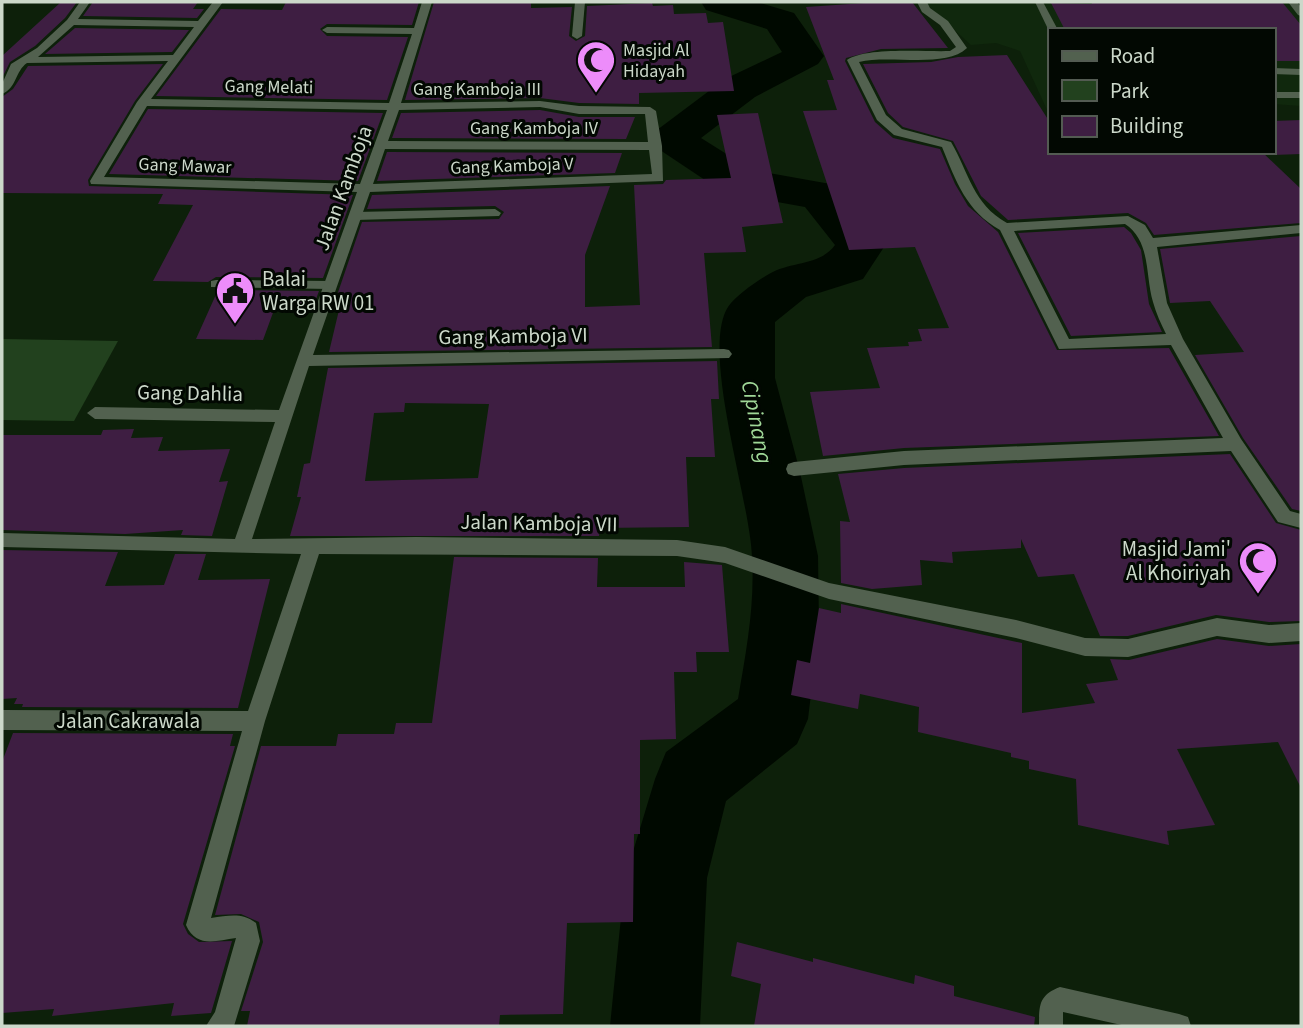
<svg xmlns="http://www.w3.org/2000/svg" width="1303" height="1028" font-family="'Source Sans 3',sans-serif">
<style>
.built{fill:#10280d}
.green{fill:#22411e}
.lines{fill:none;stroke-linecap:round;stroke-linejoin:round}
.river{fill:#000900;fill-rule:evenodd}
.building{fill:#3e1e42;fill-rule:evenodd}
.lane{fill:#52614f;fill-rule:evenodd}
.street{fill:#52614f;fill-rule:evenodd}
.labels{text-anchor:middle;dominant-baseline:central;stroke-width:6;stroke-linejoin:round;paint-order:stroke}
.far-poi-label{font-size:18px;fill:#ccd8ca;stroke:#020802;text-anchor:start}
.far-street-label{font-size:18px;fill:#ccd8ca;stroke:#020802}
.street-label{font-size:21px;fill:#ccd8ca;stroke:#020802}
.poi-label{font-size:21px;fill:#ccd8ca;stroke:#020802;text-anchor:start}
.water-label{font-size:23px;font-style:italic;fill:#9fd797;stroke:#020802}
</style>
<rect width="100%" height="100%" fill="#0d200a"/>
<path class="built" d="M924 2H1301V106L1273 104V30H1049L1048 112 1020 51 996 43 971 45Z"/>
<path class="green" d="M2 339 118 341 74 421 2 420Z"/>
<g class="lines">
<path class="river" d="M701 2H757L794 13 824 56 818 64 755 97 701 138 752 170 836 185 886 244 863 279 806 297 775 322V378L800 472 818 556 819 627 808 719 797 744 726 801 707 878 700 1026H610L625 878 655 779 666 752 738 699C746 652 755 606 752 557 750 499 700 351 728 307 736 295 757 281 769 274 791 261 820 266 835 245L805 207 723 192 657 148 650 139 657 130 725 79 782 52 767 29 706 10Z"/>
</g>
<g class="building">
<path d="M61 2H77L65 18 35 46 10 62 2 78V56Z"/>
<path d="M93 2H198L193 9H204L197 18 83 16Z"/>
<path d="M286 2H419L412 25 327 24 320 29 327 36 408 37 387 100 156 96 221 9 282 10Z"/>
<path d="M434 2H531V8L572 7 569 36 576 41 585 36 587 6 652 3 653 6 673 5 674 14 706 13 708 23 723 22 734 91 639 93V104L579 103 540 98 405 100Z"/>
<path d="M879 2H912L948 48 881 49 846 58 845 61 875 122 893 138 940 149 955 184 968 206 998 232 1057 350 1169 348 1219 436 904 448 823 456 810 392 880 388 867 348 909 346 908 342 922 341 918 329 949 328 915 247 849 250 803 111 837 110 827 80H834L806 7Z"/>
<path d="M1091 2H1282L1301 25V61H1273V30H1065L1051 3 1092 4Z"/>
<path d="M75 28 189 30 172 52 45 54Z"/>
<path d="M1007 55 1049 121V152H1166L1169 155 1262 152 1301 189V223L1154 235 1146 223 1128 213 1008 220 981 196 953 141 903 127 888 113 863 64 931 62 958 57Z"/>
<path d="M163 64 135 101 88 180 89 186 353 195 323 278 216 277 208 282 153 281 193 205 158 204 163 194 2 193V97L13 89 28 66Z"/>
<path d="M148 109 383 113 358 181 109 174Z"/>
<path d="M540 110 579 117H635L626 139 392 138 401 113Z"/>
<path d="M758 113 783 223 742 227 746 252 704 253 712 347 329 352 339 310H332L362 222 499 219 504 212 495 206 367 209 372 195 610 186 585 255V307L640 305 634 185 663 184 666 180 731 178 717 115Z"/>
<path d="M1301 120V154L1273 155V121Z"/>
<path d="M387 152 622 153 615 173 377 181Z"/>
<path d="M1124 227 1131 233 1141 250 1149 304 1162 332 1071 336 1018 233Z"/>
<path d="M1301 236V511L1292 509 1243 438 1195 355 1244 352 1210 301 1170 303 1160 249Z"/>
<path d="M218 290 319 291 312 310H274L263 340 196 339Z"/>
<path d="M717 361 719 399H711L715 457H686L689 527 600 528 599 536H290L301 497H297L304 464 310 463 328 368ZM405 403 489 404 478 478 365 481 374 413 404 412Z"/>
<path d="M134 429 131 438 163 437 158 451 230 449 219 482 228 481 212 536 181 535 183 530 125 534 2 530V435H101L103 430Z"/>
<path d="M1230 454 1276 523 1301 530V621L1269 622 1216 615 1128 636H1100L1074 574 1038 577 1021 539V548L952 552 953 563 920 560 922 585 872 589 841 583 840 521 850 522 838 474 904 468Z"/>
<path d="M2 550 118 552 105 586 164 585 175 554H206L198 580 270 579 238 708 22 707 23 704H14L17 698 2 699Z"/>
<path d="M454 557 598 558 597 587H685L684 562 722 565 729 652H696L697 672H674L676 739 640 740V834H634L633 922 567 923 563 1014 500 1015 499 1026H247L250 1011H241L263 942 259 922 241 914 215 915 261 746H336L338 734H394L396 723H432Z"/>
<path d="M841 604 1022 643V713L1095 703 1086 684 1118 680 1110 659 1129 660 1217 639 1269 646 1301 644V788L1278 742 1177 749 1215 825 1167 831 1169 845 1078 825 1076 779 1029 769V761L1011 757V753L918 732 919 707 860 694 858 709 791 695 797 660 810 663 819 608 841 613Z"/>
<path d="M13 733 233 734 230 746H235L183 924 188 934 199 942 232 941 211 1013 171 1016 174 1003 52 1016 54 1009 2 1013V762Z"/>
<path d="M737 942 813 962V958L914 984 915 975 954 986V996L1035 1017 1034 1026H754L761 984 731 976Z"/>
</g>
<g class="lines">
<g class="lane">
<path d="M1035 2H1043L1058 30 1049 31Z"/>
<path d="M1288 2H1297L1301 7V16L1298 15Z"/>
<path d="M1273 68 1301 69V75L1273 74Z"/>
<rect x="1273" y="92" width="28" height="6"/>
<path d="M495 209 501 213 499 216 355 220 349 216 355 212Z"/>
<path d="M216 280 330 281 336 285 330 289 211 287V281Z"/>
</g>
<g class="street">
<path d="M80 2H90L78 19 198 21 213 2H223L151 99 389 103 412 34 327 33 322 30 327 27 414 28 422 2H432L401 103 540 101 579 106 650 107 656 111 662 146 663 181 370 192 313 355 724 349 729 350 732 354 729 358 309 366 252 539 416 537 677 540 725 547 829 583 1016 620 1085 638 1128 639 1217 618 1269 625 1301 623V641L1269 643 1217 636 1128 657 1085 656 1016 638 829 599 725 563 677 556 319 554 265 721 211 918C229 916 241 912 256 923L260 941 234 1026H206L215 1012 236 938C215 941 196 948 186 925L242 731 2 730V710L248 711 301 554 2 547V533L235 539 275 422 95 419 87 413 95 407 279 410 357 192 91 184 90 181 137 102 168 61 27 63C15 71 17 88 2 94V84L11 64 37 48 67 20ZM74 25 194 27 173 55 38 57ZM147 106 387 110 360 184 104 177ZM540 107 579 114H645L648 142 388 141 399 110ZM385 149 649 150 652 174 373 184Z"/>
<path d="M575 2H585L582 36 577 39 572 36Z"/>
<path d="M917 2H927L930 8 948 21 967 48C945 69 889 54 859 62L886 115 902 129 951 142C969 173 973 204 1007 223L1128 216 1145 225 1153 238 1301 225V233L1157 247 1167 303 1183 339 1241 439 1290 511 1301 514V528L1278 522 1231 451 904 465 794 476 788 474 786 469 788 464 794 462 904 451 1223 438 1171 345 1059 349 1000 230C966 211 956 181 942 147L894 135 877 120 847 60C866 47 925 52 950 51L956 47 940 25 922 12ZM1125 224C1151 241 1145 275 1153 302 1156 313 1161 324 1166 334L1069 339 1014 231Z"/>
<path d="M1060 987 1179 1014 1188 1017 1191 1026H1126L1063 1012V1026H1039C1039 1005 1039 995 1060 987Z"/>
</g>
</g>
<defs>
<g id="mosque-pin" transform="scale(2.0125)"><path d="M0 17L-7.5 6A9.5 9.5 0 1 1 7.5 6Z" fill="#ed8cfa" stroke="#020802"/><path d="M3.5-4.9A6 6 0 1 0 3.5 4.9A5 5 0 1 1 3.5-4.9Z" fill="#111"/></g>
<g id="civic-pin" transform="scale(2.0125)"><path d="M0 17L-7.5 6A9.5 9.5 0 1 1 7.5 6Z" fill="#ed8cfa" stroke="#020802"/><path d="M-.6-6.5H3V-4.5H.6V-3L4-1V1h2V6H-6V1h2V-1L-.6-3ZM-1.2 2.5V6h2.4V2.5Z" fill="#111"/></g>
</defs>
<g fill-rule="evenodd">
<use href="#mosque-pin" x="596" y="60"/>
<use href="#civic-pin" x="235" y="291"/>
<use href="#mosque-pin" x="1258" y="561"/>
</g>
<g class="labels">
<g class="far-poi-label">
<text x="623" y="50">Masjid Al<tspan x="623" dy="21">Hidayah</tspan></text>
</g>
<g class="far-street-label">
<text transform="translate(269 87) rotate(1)">Gang Melati</text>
<text x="477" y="89">Gang Kamboja III</text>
<text x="534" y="128">Gang Kamboja IV</text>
<text transform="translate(185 166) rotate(2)">Gang Mawar</text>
<text transform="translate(512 166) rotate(-2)">Gang Kamboja V</text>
</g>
<g class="street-label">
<text transform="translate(343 188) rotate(-70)">Jalan Kamboja</text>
<text transform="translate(513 336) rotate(-1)">Gang Kamboja VI</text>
<text transform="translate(190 393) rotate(1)">Gang Dahlia</text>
<text transform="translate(539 523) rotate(1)">Jalan Kamboja VII</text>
<text x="128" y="721">Jalan Cakrawala</text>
</g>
<g class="poi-label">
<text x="262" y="279">Balai<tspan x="262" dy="24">Warga RW 01</tspan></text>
<text x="1231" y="549" text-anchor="end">Masjid Jami'<tspan x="1231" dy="24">Al Khoiriyah</tspan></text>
</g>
<g class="water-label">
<text transform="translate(757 422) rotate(79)">Cipinang</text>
</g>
</g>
<rect width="1303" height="1028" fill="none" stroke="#ccd8ca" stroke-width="7"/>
<rect x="1048" y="28" width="228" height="126" fill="#020802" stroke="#535b52" stroke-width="2"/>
<rect x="1062" y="51" width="35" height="10" fill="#52614f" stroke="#535b52" stroke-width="2"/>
<text x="1110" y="63" font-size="21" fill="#ccd8ca">Road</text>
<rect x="1062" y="80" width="35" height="21" fill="#22411e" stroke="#535b52" stroke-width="2"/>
<text x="1110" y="98" font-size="21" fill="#ccd8ca">Park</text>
<rect x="1062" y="116" width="35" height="21" fill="#3e1e42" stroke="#535b52" stroke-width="2"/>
<text x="1110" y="133" font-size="21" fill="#ccd8ca">Building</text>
</svg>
